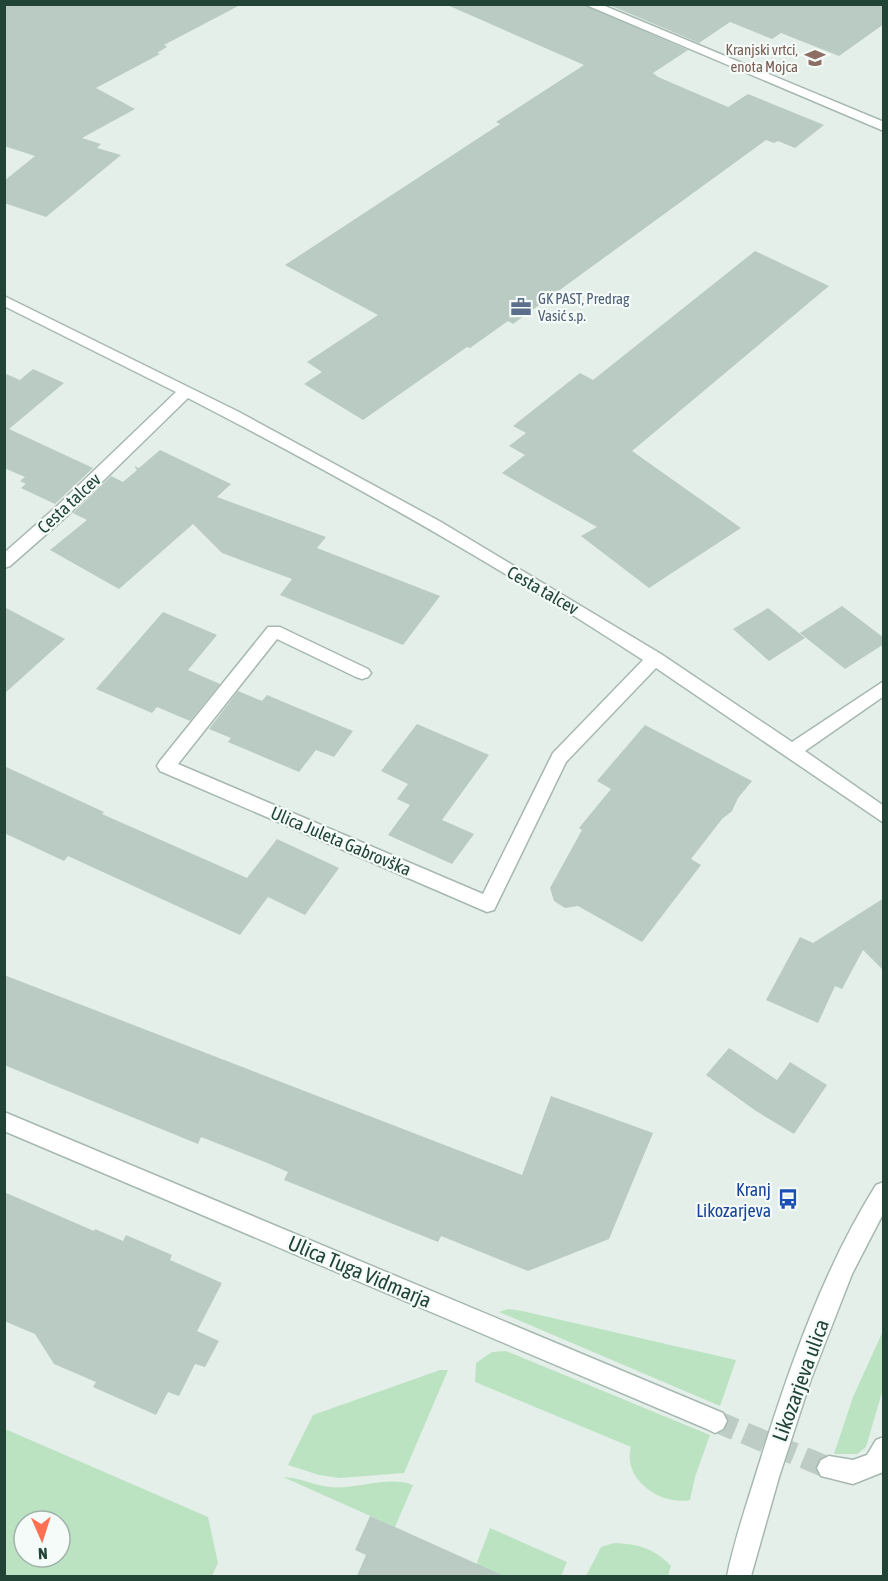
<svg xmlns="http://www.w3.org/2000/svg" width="888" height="1581" font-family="'Asap Condensed',sans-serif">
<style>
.green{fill:#bbe3c2;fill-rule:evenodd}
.building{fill:#b9cbc2}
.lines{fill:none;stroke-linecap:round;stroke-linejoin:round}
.street-tunnel{stroke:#bdcdc5;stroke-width:22;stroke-dasharray:22 10;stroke-linecap:butt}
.street-casing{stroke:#a6b8b0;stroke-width:3}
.street{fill:#fff;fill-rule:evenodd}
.labels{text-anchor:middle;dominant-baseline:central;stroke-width:4.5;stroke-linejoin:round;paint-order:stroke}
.far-education-label{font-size:15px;fill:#785e54;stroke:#f5fbf8;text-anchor:end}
.far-service-label{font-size:15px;fill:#4e5e75;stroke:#f5fbf8;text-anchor:start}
.street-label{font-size:18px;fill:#214437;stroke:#f5fbf8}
.transit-label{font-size:18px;fill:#164399;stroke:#f5fbf8;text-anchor:end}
.near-street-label{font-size:21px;fill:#214437;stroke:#f5fbf8}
</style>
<rect width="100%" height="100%" fill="#e4efe9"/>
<g class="green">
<path d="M508 1309 522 1311 736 1360 720 1406 499 1312Z"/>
<path d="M883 1331V1389L866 1447 857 1454H834L853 1397Z"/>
<path d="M506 1351 710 1435 695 1477 690 1500C660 1506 622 1479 631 1447L475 1382 476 1363 492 1352Z"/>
<path d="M440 1370H448L404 1473 340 1478 319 1475 288 1465 313 1415Z"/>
<path d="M5 1429 208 1517 218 1563 212 1576H5ZM24 1521H60V1557H24Z"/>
<path d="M283 1477C300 1478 314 1485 329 1487 356 1490 388 1475 413 1485L395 1527Z"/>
<path d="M490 1528 567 1562 561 1576H472Z"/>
<path d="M614 1543C638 1544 654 1548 671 1566L668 1576H586L601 1547Z"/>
</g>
<g class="building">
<path d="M4 4H242L164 45 167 47 157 53 160 54 96 88 135 109 82 138 101 144 97 148 121 155 46 217 4 203V181L35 156 4 146Z"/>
<path d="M445 4H582L688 50 653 73 658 77 728 107 748 94 824 125 795 148 778 141 774 143 766 140 513 324 508 321 470 348 467 347 363 420 304 384 322 372 307 362 378 315 285 265 500 124 496 122 584 65Z"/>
<path d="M607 4H884V24L839 56 781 33 772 39 730 22 699 43Z"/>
<path d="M755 251 829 286 632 451 741 528 649 588 581 536 597 527 502 473 525 455 509 446 526 433 513 426 580 373 593 380Z"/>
<path d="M33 369 64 383 9 429 93 468 55 504 21 488 26 484 20 481 25 477 4 468V373L20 380Z"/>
<path d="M160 450 231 484 217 497 326 537 317 548 440 596 403 645 280 595 292 579 222 553 193 524 119 589 50 550 87 520 73 513 111 476 123 482 137 470 134 466 139 468Z"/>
<path d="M842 606 884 638V644L845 669 800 633Z"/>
<path d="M4 607 65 639 4 694Z"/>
<path d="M768 608 805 638 769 661 733 629Z"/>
<path d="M163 612 217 635 188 670 220 684 190 721 157 707 152 713 96 689Z"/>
<path d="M238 691 262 701 267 695 353 731 334 757 316 750 299 772 228 742 231 738 209 729Z"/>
<path d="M417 724 489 755 442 820 474 834 452 864 388 835 410 805 397 799 408 784 381 771Z"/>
<path d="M645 725 752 781 738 798 732 811 722 819 691 859 701 865 642 942 578 906 565 908 554 901 550 888 582 830 579 828 611 789 597 781Z"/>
<path d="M4 766 104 812 102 814 247 878 277 839 339 868 305 915 268 897 240 935 68 856 64 861 4 833Z"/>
<path d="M884 898V971L863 950 842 989 835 986 818 1023 766 1000 800 937 813 943Z"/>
<path d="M4 975 522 1175 551 1096 653 1133 609 1239 528 1271 441 1236 438 1242 403 1228 284 1180 288 1172 265 1162 201 1137 198 1144 4 1065Z"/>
<path d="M729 1048 777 1080 790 1062 827 1085 794 1134 756 1111 706 1075Z"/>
<path d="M4 1192 94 1231 95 1229 123 1241 126 1235 172 1255 170 1260 222 1283 197 1331 219 1341 205 1367 195 1364 179 1396 168 1392 156 1415 93 1387 96 1382 54 1364 35 1334 4 1321Z"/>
<path d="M370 1516 395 1527 504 1576H357L366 1555 355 1550Z"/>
</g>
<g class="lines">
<path class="street-tunnel" d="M715 1421 829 1468"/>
<g class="street-casing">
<g id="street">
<path d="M584 4H600L884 122V131Z"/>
<path d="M4 296 239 412 441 522 661 654 792 742 884 681V696L805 751 884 806V823L656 668 566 762 494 910 487 912 160 771 157 766 160 761 268 627H280L368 669 371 673 368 677 362 679 356 677 277 639 178 764 483 894 553 753 643 660C496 564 343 478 188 398L68 515 10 566 4 568V553L56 507 176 392 4 306Z"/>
<path d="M4 1112 723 1413 727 1421 723 1429 715 1433 707 1429 4 1131Z"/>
<path d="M884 1182V1212L852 1274 811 1379 779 1477 751 1576H727C735 1537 749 1497 761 1458 790 1365 824 1268 876 1185Z"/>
<path d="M884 1437 883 1472 853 1484 821 1476 817 1468 821 1460 829 1456 853 1460 867 1455 876 1440Z"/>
</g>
</g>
<use href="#street" class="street"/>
</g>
<defs>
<g id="school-bare" transform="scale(1.62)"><path d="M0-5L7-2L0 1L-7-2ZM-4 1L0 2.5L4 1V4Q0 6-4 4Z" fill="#8d6e63" stroke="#f5fbf8" stroke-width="2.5" paint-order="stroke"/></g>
<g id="office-bare" transform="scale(1.62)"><path d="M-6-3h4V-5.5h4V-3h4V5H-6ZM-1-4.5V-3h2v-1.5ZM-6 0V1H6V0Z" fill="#5c6f8a" stroke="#f5fbf8" stroke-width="2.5" paint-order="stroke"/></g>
<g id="bus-bare" transform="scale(1.62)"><path d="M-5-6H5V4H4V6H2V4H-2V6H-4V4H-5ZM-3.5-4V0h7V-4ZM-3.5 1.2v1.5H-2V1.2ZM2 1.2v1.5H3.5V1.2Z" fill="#1a4fb4" stroke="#f5fbf8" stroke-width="2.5" paint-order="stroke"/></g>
</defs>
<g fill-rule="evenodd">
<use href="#school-bare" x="815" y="58"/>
<use href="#office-bare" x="521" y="307"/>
<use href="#bus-bare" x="788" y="1199"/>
</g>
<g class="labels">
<g class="far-education-label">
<text x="798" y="49">Kranjski vrtci,<tspan x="798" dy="17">enota Mojca</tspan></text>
</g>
<g class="far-service-label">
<text x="538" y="298">GK PAST, Predrag<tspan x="538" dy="17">Vasić s.p.</tspan></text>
</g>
<g class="street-label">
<text transform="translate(69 503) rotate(-43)">Cesta talcev</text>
<text transform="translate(543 590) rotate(30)">Cesta talcev</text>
<text transform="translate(341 841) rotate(23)">Ulica Juleta Gabrovška</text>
</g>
<g class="transit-label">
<text x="771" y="1189">Kranj<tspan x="771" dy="21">Likozarjeva</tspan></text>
</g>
<g class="near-street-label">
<text transform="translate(360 1271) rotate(23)">Ulica Tuga Vidmarja</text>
<text transform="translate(800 1380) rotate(-70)">Likozarjeva ulica</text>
</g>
</g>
<rect width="888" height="1581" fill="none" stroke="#214437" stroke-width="12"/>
<g transform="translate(42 1539) rotate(177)"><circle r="28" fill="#f5fbf8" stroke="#a0b2ab" stroke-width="1.5"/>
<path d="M0-4.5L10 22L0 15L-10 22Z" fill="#ff6f52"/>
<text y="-9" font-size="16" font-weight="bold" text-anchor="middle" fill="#214437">N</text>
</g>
</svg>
